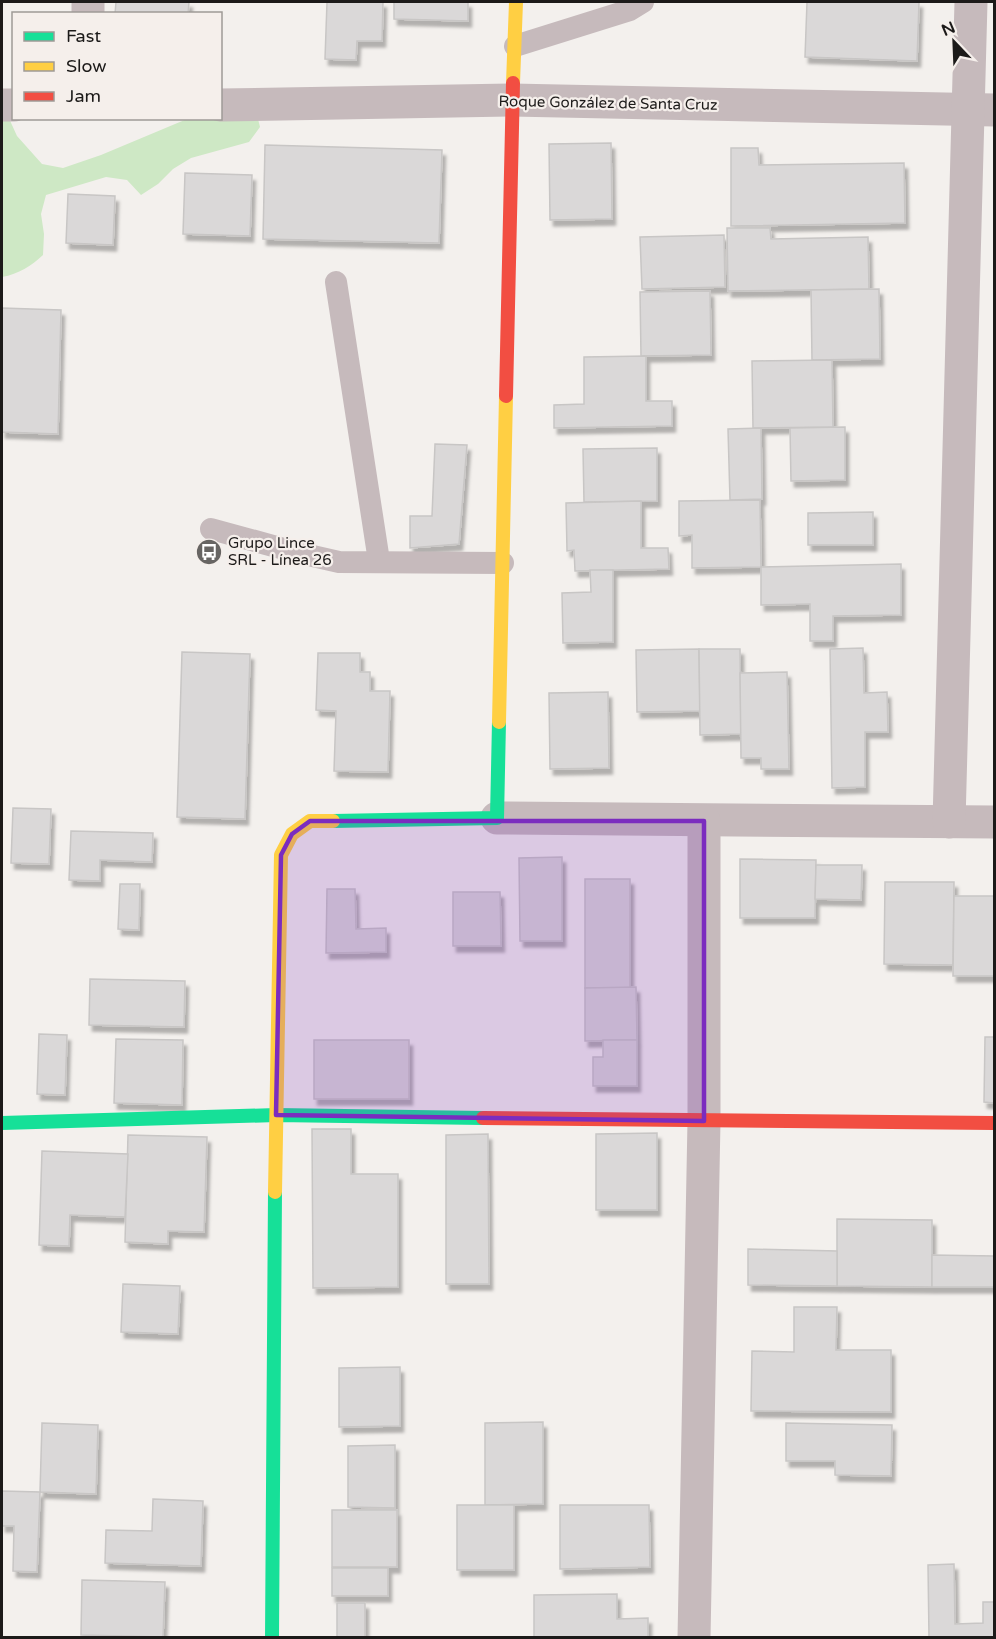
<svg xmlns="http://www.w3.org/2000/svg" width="996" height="1639" font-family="'Varela Round',sans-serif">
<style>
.green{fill:#cee8c5}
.building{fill:#dad8d8;stroke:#c8c6c5;stroke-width:1.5;filter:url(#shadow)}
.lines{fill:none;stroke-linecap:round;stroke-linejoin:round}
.lane{stroke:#c6babc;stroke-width:22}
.street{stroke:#c6babc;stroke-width:33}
.fast{stroke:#16e098;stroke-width:14}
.slow{stroke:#ffcf43;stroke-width:14}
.jam{stroke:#f24e42;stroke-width:14}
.marked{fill:#7b2cbf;fill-opacity:0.2;stroke:#7b2cbf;stroke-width:4.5;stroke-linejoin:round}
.labels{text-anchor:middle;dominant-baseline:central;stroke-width:4.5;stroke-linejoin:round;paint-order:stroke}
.street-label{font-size:15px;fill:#1c1a19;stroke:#f5efeb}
.poi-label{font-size:15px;fill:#1c1a19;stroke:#f5efeb;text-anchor:start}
</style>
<defs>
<filter id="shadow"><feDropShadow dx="3.5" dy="6" stdDeviation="1.5" flood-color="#0004"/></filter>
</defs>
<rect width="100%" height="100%" fill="#f3f0ed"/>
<path class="green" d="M2 103 17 136 42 164 63 168 101 155 187 119 220 118 255 107 260 127 249 142 191 158 173 169 158 184 141 195 127 180 106 177 46 195 41 214 44 234 43 255C31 266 19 274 2 277Z"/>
<g class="building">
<path d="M116 2H189L188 14H115Z"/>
<path d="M327 2H383L382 41H357L356 60 325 59Z"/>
<path d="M394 2H468V21L394 19Z"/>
<path d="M807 2H919L917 61 805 57Z"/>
<path d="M611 143 612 219 550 220 549 144Z"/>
<path d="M265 145 442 150 439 243 263 239Z"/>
<path d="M731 148H758L759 165 904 163 905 223 731 226Z"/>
<path d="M185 173 252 175 250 236 183 234Z"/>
<path d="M68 194 115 196 113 245 66 243Z"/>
<path d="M727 228H770L771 239 868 237 869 289 728 291Z"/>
<path d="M724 235 725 287 642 289 640 237Z"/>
<path d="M879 289 880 359 812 360 811 290Z"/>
<path d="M710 291 711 355 641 356 640 292Z"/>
<path d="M2 308 61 310 58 434 2 432Z"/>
<path d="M646 356V401H672V426L554 428V405L584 404V357Z"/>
<path d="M832 360 833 427 753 428 752 361Z"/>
<path d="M845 427V480L791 481 790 428Z"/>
<path d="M761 428 762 499 730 500 728 429Z"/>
<path d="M435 444 467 445 459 544 410 548V516H432Z"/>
<path d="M657 448V501L584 502 583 449Z"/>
<path d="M760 500 761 567 692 568V535L679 536V501Z"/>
<path d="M641 501V548H668L669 569 575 571 574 550 567 551 566 503Z"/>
<path d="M873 512V545H808V513Z"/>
<path d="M901 564V615L833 616V641H810V604L761 605V567Z"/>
<path d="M590 570H613V642L563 643 562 593 591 592Z"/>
<path d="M863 648 864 693 887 692 888 732H865V787L832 788 830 649Z"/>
<path d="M699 649 700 711 637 712 636 650Z"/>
<path d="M699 649H740L741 734 700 735Z"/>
<path d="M182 652 250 654 245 819 177 817Z"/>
<path d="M318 653H360V672H370V691H390L388 772 334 771 336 711 316 710Z"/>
<path d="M787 672 789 769H761V758H741L740 673Z"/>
<path d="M608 692 609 768 550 769 549 693Z"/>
<path d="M13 808 51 809 49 864 11 863Z"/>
<path d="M71 831 153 833 152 862 100 860V881L69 880Z"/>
<path d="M562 857V941H520L519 858Z"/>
<path d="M740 859 816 860 815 918H740Z"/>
<path d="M816 865H862L861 900 815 899Z"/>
<rect x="585" y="879" width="45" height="109"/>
<path d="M885 882H954L953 965 884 964Z"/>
<path d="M120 884H140L139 930 118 929Z"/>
<path d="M327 889H355L356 929 386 928V952L326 953Z"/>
<path d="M453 892H500L501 946H453Z"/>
<path d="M954 896H994V976H953Z"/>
<path d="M90 979 185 981 184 1027 89 1025Z"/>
<path d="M636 987 637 1040 585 1041V988Z"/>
<path d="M39 1034 67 1035 65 1095 37 1094Z"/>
<path d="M985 1037H994V1103L984 1102Z"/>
<path d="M116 1039 183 1040 182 1105 114 1103Z"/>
<rect x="314" y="1040" width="95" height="59"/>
<path d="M603 1040H637V1086H593V1057H603Z"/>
<path d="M312 1129H351V1174H398V1287L313 1288Z"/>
<path d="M657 1133V1210H596V1134Z"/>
<path d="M488 1134 489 1284H446V1135Z"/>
<path d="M128 1135 207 1137 204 1232 168 1231V1244L125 1242Z"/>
<path d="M42 1151 128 1154 125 1217 70 1215 69 1246 39 1245Z"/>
<path d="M837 1219 932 1220V1287L837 1286Z"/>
<path d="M748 1249 837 1251V1286L748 1285Z"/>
<path d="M932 1255 994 1256V1287H932Z"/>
<path d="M123 1284 180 1286 178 1334 121 1332Z"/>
<path d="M794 1307H837L836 1350H891V1412L751 1411 752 1351 794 1352Z"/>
<path d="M400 1367V1426L339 1427V1368Z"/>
<path d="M543 1422V1504L485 1505V1423Z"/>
<path d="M42 1423 98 1425 96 1494 40 1492Z"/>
<path d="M786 1423 892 1425 891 1476 835 1475V1461H786Z"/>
<path d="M395 1445V1508L348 1507V1446Z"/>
<path d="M2 1491 40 1492 37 1572 13 1571 14 1526H2Z"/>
<path d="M153 1499 203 1501 201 1566 105 1563 106 1530 152 1531Z"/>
<rect x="457" y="1505" width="57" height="65"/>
<path d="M560 1505H649L650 1567 560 1569Z"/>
<rect x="332" y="1510" width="65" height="57"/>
<path d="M954 1564 955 1624 983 1623V1602H994V1638H929L928 1565Z"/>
<rect x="332" y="1568" width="56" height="28"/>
<path d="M82 1580 165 1582 163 1637 81 1635Z"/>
<path d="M617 1594V1619L648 1618V1638H534V1595Z"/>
<rect x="337" y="1603" width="28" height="35"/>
</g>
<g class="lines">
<g class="lane">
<path d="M515 46 630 10 643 2"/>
<path d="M336 282 379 561"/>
<path d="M211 529 295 552 339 562 503 563"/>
</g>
<g class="street">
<path d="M88 14V2"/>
<path d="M2 105H14"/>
<path d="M220 105 512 100 994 110"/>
<path d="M497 818 994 822"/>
<path d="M949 822 971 2"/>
<path d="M694 1638 704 1121V821"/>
</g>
<g class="fast">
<path d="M333 821 497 818 499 722"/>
<path d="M2 1123 276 1115 483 1118"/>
<path d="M272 1638 275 1192"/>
</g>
<g class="slow">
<path d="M513 83 516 2"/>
<path d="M499 722 506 396"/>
<path d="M275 1192 281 855 292 834 310 821H333"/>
</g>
<g class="jam">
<path d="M506 396 513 83"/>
<path d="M483 1118 994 1123"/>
</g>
</g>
<path class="marked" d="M310 821H704V1121L276 1115 281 855 292 834Z"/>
<defs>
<g id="bus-disc" transform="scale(1.35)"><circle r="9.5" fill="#676563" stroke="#f5efeb"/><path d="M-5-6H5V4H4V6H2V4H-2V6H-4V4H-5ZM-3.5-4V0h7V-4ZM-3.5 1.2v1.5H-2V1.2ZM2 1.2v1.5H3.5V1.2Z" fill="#fff"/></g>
</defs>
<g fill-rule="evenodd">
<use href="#bus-disc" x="209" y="552"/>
</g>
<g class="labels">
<g class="street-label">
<text transform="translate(608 103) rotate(1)">Roque González de Santa Cruz</text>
</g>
<g class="poi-label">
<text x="228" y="543">Grupo Lince<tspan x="228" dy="17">SRL - Línea 26</tspan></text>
</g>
</g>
<rect width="996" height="1639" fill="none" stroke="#1c1a19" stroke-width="6"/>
<rect x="12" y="12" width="210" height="108" fill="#f5efeb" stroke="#9e9a97" stroke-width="1.5"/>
<rect x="24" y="32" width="30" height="9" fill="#16e098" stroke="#9e9a97" stroke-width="1.5"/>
<text x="66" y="42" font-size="18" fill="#1c1a19">Fast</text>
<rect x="24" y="62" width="30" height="9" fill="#ffcf43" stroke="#9e9a97" stroke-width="1.5"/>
<text x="66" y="72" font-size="18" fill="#1c1a19">Slow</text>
<rect x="24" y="92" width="30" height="9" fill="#f24e42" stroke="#9e9a97" stroke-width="1.5"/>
<text x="66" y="102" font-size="18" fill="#1c1a19">Jam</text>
<g transform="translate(954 42) rotate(337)" stroke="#f5efeb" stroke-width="4.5" paint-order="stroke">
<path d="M0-4.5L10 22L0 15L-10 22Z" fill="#1c1a19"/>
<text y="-9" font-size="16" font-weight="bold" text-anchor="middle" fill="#1c1a19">N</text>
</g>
</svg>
